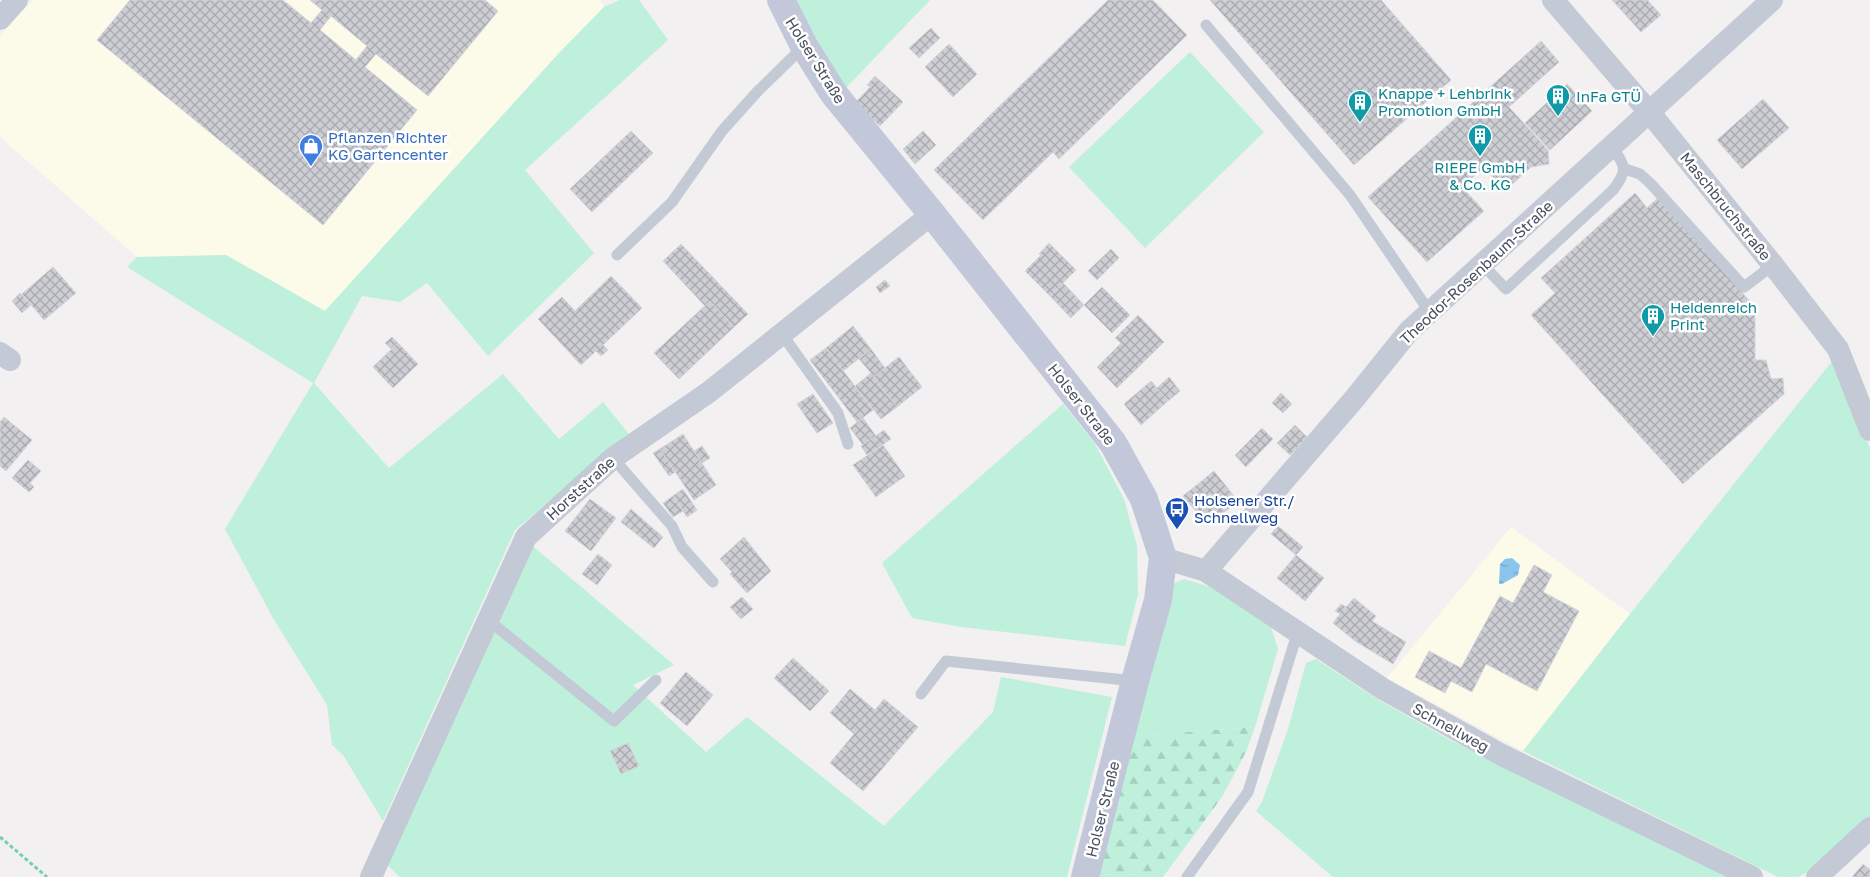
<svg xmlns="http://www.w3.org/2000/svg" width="1870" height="877" font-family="'Golos Text',sans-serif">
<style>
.commercial{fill:#fcfbea}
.grass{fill:#bef0dc}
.forest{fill:url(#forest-firs)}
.water{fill:url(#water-ripples)}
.building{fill:url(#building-cross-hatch);stroke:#d4d4db;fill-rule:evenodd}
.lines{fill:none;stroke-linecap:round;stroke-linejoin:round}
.path{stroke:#75ceb6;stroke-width:3;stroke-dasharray:4 2.5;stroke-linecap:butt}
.lane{stroke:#c3c9d5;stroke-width:11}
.street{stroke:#c3c9d5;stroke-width:22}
.secondary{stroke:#c2c8d9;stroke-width:28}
.labels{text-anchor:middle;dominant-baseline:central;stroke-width:5;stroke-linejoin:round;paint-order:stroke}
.street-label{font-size:15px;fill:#474e5e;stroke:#fff}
.culture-label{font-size:15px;fill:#0d838f;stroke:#fff;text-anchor:start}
.shop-label{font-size:15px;fill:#366cbe;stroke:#fff;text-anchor:start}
.transit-label{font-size:15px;fill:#164399;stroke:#fff;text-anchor:start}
</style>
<defs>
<pattern id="forest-firs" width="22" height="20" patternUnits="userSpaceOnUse" patternTransform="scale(1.25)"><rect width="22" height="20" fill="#bef0dc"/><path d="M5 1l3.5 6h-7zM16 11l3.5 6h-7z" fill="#a5cfbf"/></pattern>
<pattern id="water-ripples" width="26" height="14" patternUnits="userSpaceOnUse" patternTransform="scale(1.25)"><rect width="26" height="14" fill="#8bc4ed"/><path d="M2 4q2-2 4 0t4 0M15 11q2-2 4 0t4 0" fill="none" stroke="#73a1c3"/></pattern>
<pattern id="building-cross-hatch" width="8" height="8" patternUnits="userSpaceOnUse" patternTransform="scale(1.25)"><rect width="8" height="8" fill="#ccced4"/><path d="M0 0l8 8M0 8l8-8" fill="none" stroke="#a7a9af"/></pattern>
</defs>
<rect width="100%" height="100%" fill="#f2f0f0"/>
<g class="commercial">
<path d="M33 0H600L604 7 559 53 325 311 226 255 137 257 0 137V36Z"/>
<path d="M1511 527 1630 614 1523 751 1387 678Z"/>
</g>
<g class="grass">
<path d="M620 0H639L668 40 525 170 594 253 488 356 427 283 400 302 362 296 314 383 389 468 503 374 559 439 603 402 629 434 515 530 383 821 343 755 332 745 327 705 273 618 225 529 313 383 127 267 137 257 226 255 325 311 559 53 604 7Z"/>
<path d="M797 0H930L843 91 809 30Z"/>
<path d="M1190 52 1264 132 1145 248 1069 167Z"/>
<path d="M1833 360 1870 448V817L1806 873 1798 877H1778L1523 751 1630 614Z"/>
<path d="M1063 404 1094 442 1124 499 1137 546 1138 594 1125 646 961 627 912 618 882 563Z"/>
<path d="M529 543 674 665 633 685 706 752 747 717 884 826 993 712 1001 677 1112 697 1067 877H400L383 861Z"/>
<path d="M1184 579 1211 587 1271 627 1278 649 1255 727 1135 736 1170 585Z"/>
<path d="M1316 659 1377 699 1452 741 1730 877H1333L1256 811 1262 802 1288 729 1306 663Z"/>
</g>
<path class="forest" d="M1255 727 1246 752 1222 797 1163 877H1098L1135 736Z"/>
<path class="water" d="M1512 558 1520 565 1518 575 1502 584H1499L1500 564 1505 559Z"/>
<g class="building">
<path d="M130 0H283L311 23 322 10 310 0H485L498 11 428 96 376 54 365 67 417 110 323 225 97 40ZM331 16 367 46 356 60 320 30Z"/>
<path d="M1108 0H1153L1187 35 1059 159 1053 152 983 220 934 170Z"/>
<path d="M1210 0H1381L1451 80 1354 165Z"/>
<path d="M1612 0H1649L1648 1 1661 15 1641 32Z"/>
<path d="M931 28 940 38 919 58 909 48Z"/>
<path d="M1541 41 1559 62 1509 107 1548 150 1549 164 1531 167 1505 191 1484 167 1462 187 1484 211 1427 262 1368 197Z"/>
<path d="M949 44 977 74 953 97 925 67Z"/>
<path d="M875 76 903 102 880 126 855 103 870 87 867 85Z"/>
<path d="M1567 84 1592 111 1550 150 1525 123Z"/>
<path d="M1763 99 1789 128 1742 169 1717 140Z"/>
<path d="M631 131 653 153 592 212 570 189Z"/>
<path d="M923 131 936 145 915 164 903 149Z"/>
<path d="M1635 193 1647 208 1658 198 1755 307V360H1766L1771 379 1783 378 1784 394 1683 484 1531 315 1555 293 1541 278Z"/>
<path d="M1049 243 1076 270 1050 296 1025 271 1041 255 1039 254Z"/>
<path d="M681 244 748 314 734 327 710 301 705 306 663 261Z"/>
<path d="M1111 249 1119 258 1097 280 1088 271Z"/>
<path d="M53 267 76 293 44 320 22 294Z"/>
<path d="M611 276 642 308 603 345 608 350 601 356 596 351 581 365 538 319 562 297 575 311Z"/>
<path d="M885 280 890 286 880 293 876 287Z"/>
<path d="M1063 283 1084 305 1071 318 1050 296Z"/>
<path d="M1102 287 1130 315 1112 333 1084 305Z"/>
<path d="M20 293 31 305 22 313 12 301Z"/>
<path d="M710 301 734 327 679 379 654 353Z"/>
<path d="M1138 315 1164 342 1117 388 1097 367 1121 343 1115 338Z"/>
<path d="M853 326 871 349 843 371 826 348Z"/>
<path d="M392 337 398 343 391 349 385 343Z"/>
<path d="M398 343 418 364 393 388 373 367Z"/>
<path d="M826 348 873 410 857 422 810 360Z"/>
<path d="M871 349 885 368 873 377 897 407 881 419 855 386 871 373 859 359Z"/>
<path d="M899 357 922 387 897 407 873 377Z"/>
<path d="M1169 377 1180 391 1168 401 1157 388Z"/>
<path d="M1151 381 1168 401 1141 425 1124 404Z"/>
<path d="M1281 393 1292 404 1283 413 1272 403Z"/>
<path d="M813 394 833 423 817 433 797 404Z"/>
<path d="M4 417 32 440 6 471 0 466V422Z"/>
<path d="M863 418 876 436 863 445 850 428Z"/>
<path d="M1295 425 1307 437 1290 455 1277 443Z"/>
<path d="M1262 428 1273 439 1246 467 1235 455Z"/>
<path d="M884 430 891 439 867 455 861 446Z"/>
<path d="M683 434 716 485 694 500 660 449Z"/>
<path d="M883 445 905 476 876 497 853 465Z"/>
<path d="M702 446 710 458 702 463 694 451Z"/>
<path d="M660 449 675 472 669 476 653 453Z"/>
<path d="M28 460 41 471 30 483 34 487 29 492 12 478Z"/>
<path d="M1214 471 1238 501 1208 526 1183 496Z"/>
<path d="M683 489 697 510 687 517 673 496Z"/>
<path d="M673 496 683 511 673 517 663 503Z"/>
<path d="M590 499 616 518 591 551 565 531Z"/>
<path d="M631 509 663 537 654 548 621 522Z"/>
<path d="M1278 526 1303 547 1296 555 1271 534Z"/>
<path d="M744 537 771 571 747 593 730 574 732 572 720 559Z"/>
<path d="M598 554 612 565 597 585 582 574Z"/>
<path d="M1296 555 1324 578 1305 601 1277 578Z"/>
<path d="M1534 565 1552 575 1543 592 1579 611 1537 691 1486 664 1472 692 1451 681 1445 693 1415 677 1429 651 1461 668 1500 596 1513 603Z"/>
<path d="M742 597 753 609 741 619 730 607Z"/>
<path d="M1354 598 1376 616 1372 621 1406 642 1393 664 1355 641 1333 623 1340 614 1335 611 1341 604 1346 607Z"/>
<path d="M793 658 829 691 810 711 774 678Z"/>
<path d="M686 672 713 695 687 726 660 703Z"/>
<path d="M850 689 875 710 884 699 918 727 863 791 830 763 854 734 830 713Z"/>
<path d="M628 743 639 766 621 774 610 751Z"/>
<path d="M1863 864 1870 870V877H1852Z"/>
</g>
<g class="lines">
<path class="path" d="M0 837 47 877"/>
<g class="lane">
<path d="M1206 25 1350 195 1429 311"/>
<path d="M1625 169 1640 174 1651 184 1744 287 1773 265"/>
<path d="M617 255 672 202 722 131 757 92 804 46"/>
<path d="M1482 264 1506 289 1613 190C1628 171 1626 166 1612 147"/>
<path d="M782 334 838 413 848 444"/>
<path d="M613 458 672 526 682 547 713 582"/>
<path d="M488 620 614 721 656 680"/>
<path d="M921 694 946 661 1135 681"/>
<path d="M1187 877 1248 792 1298 631"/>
</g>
<g class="street">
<path d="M1553 0 1650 113 1773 265 1838 349 1870 430"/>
<path d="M0 19 17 0"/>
<path d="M0 353 10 360"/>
<path d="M1163 558 1206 571 1383 689 1502 755 1752 877"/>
<path d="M1206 571 1355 398 1409 331 1772 0"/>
<path d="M371 877 526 537 613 458 709 392 932 214"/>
<path d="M1817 877 1870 828"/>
</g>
<path class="secondary" d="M781 0 804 46 834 94 932 214 1113 443 1144 499 1163 558 1158 600 1135 681 1085 877"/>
</g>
<defs>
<g id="building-pin" transform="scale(1.25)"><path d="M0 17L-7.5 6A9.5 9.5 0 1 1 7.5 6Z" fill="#0f9aa8" stroke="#fff"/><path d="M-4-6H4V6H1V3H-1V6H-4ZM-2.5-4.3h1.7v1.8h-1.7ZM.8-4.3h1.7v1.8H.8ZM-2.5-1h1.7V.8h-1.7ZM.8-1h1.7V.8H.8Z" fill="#fff"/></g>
<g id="shop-pin" transform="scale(1.25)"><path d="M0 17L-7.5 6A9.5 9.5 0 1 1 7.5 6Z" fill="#3f7fe0" stroke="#fff"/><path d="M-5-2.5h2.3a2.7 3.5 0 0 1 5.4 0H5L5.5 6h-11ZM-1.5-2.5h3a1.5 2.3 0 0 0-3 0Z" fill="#fff"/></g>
<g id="bus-pin" transform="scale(1.25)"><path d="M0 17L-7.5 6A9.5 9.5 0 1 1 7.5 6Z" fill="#1a4fb4" stroke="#fff"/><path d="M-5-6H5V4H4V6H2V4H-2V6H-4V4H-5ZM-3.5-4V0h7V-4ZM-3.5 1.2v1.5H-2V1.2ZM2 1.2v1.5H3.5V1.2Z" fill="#fff"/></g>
</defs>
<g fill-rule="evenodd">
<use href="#building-pin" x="1558" y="96"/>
<use href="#building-pin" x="1360" y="102"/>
<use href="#building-pin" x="1480" y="136"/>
<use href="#shop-pin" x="311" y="146"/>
<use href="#building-pin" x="1653" y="316"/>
<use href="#bus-pin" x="1177" y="509"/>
</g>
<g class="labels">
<g class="street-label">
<text transform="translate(816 60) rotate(58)">Holser Straße</text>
<text transform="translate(1726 206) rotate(51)">Maschbruchstraße</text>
<text transform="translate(1476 272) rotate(-43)">Theodor-Rosenbaum-Straße</text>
<text transform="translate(1082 404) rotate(52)">Holser Straße</text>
<text transform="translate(580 488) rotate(-42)">Horststraße</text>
<text transform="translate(1451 727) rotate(29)">Schnellweg</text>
<text transform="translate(1102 809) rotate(-76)">Holser Straße</text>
</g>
<g class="culture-label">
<text x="1378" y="93">Knappe + Lehbrink<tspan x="1378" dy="17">Promotion GmbH</tspan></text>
<text x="1576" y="96">InFa GTÜ</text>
<text x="1480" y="167" text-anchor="middle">RIEPE GmbH<tspan x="1480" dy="17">&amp; Co. KG</tspan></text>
<text x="1670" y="307">Heidenreich<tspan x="1670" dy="17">Print</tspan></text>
</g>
<g class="shop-label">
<text x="328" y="137">Pflanzen Richter<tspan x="328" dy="17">KG Gartencenter</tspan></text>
</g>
<g class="transit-label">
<text x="1194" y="500">Holsener Str./<tspan x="1194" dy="17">Schnellweg</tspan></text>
</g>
</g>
</svg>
